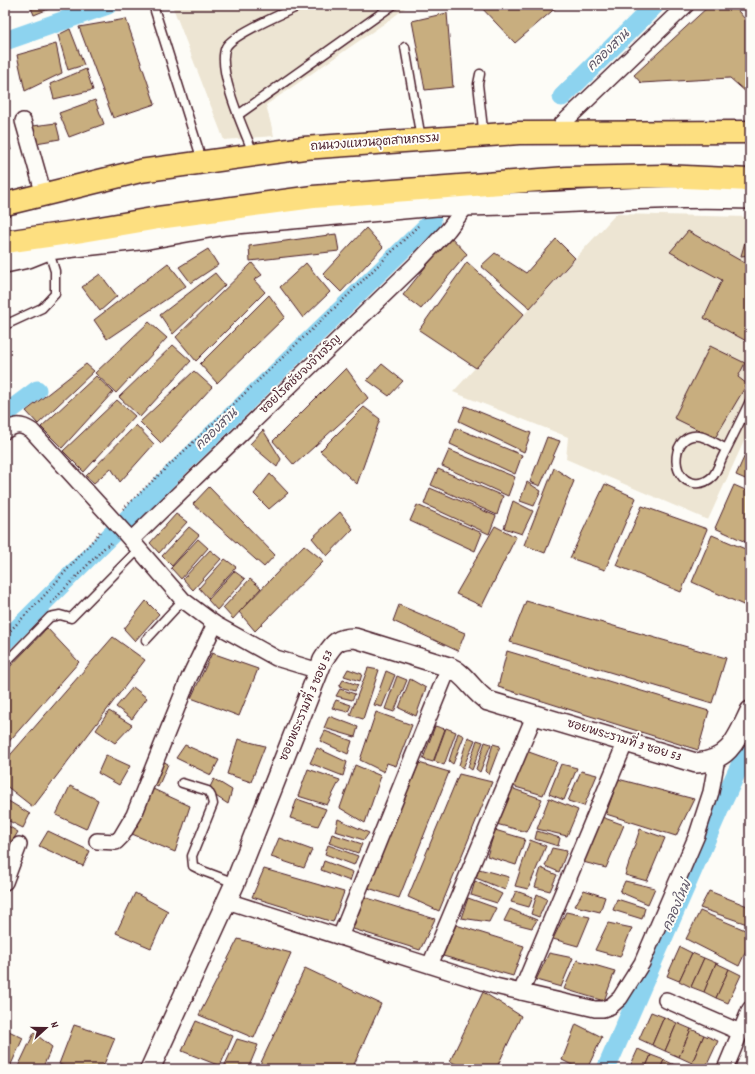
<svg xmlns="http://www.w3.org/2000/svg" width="755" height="1074" font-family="Dekko,'Playpen Sans Thai',sans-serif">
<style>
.built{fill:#ede5d3}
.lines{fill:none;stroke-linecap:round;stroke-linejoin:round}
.canal{stroke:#8dd3ef;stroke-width:19}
.building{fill:#c8ae7f;stroke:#4a1f2b}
.service-casing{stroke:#4a1f2b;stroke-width:11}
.minor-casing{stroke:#4a1f2b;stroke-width:18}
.tertiary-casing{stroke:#4a1f2b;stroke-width:22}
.secondary-casing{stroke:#4a1f2b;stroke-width:24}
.primary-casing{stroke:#4a1f2b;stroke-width:25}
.path{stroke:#4a1f2b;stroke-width:2.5;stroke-dasharray:1 3;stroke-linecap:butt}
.service{stroke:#fdfcf7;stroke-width:8}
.minor{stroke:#fdfcf7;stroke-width:15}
.tertiary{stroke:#fdfcf7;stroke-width:19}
.secondary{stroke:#fdfcf7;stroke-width:21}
.primary{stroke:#fddf80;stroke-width:22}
.labels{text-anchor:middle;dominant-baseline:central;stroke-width:4;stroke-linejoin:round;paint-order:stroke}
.street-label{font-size:12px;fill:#4a1f2b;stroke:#fdfcf7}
.water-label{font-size:13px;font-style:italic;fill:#5e5566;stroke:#fdfcf7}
</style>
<rect width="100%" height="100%" fill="#fdfcf7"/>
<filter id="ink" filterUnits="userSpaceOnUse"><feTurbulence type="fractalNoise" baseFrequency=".025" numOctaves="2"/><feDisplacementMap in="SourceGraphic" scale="8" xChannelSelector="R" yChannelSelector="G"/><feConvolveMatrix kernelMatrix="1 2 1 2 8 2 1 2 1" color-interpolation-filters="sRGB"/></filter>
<g filter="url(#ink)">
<g class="built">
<path d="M172 5H409L388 21 266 105 274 136 224 140Z"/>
<path d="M616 214 750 217V428L708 520 566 459 568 437 453 392Z"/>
</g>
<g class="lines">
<g class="canal">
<path d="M5 41 108 5"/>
<path d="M562 97 655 5"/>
<path d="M5 414 37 390"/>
<path d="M5 641 173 473 432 221"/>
<path d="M606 1069 720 808 750 744"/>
</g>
</g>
<g class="building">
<path d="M30 5H58L34 15Z"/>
<path d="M479 5H559L515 43Z"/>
<path d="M710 5H733L750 25V88L747 93 730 78 641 83 634 75Z"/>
<path d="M447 13 453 87 425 90 412 21Z"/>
<path d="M126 19 155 104 113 118 79 27Z"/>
<path d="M70 29 84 65 68 70 58 35Z"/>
<path d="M56 44 62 73 25 91 17 55Z"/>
<path d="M86 69 93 90 54 99 50 84Z"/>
<path d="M95 100 104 124 69 137 59 113Z"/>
<path d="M56 123 60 139 36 143 33 126Z"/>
<path d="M5 126 11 150 5 151Z"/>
<path d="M366 228 383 247 341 292 323 274Z"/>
<path d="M749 228 750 255 741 256Z"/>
<path d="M688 231 750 266V343L704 318 722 280 670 252Z"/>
<path d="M336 234 339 251 250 261 249 246Z"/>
<path d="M450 236 467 254 421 309 403 295Z"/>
<path d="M556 239 575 258 530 308 481 266 495 253 526 273Z"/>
<path d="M208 249 218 265 191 283 179 267Z"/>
<path d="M467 262 524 314 476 368 419 330Z"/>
<path d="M168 263 186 286 107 339 94 320Z"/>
<path d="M252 263 262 275 254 280 265 292 196 361 176 337Z"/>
<path d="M306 263 330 292 303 318 280 287Z"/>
<path d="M215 273 225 285 173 334 160 315Z"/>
<path d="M100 274 117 296 100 311 82 287Z"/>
<path d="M269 295 285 317 217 383 200 364Z"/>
<path d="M149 322 167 338 116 393 95 373Z"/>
<path d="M173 345 191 361 140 417 119 397Z"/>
<path d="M710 346 745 363 738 377 747 384 715 438 674 418Z"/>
<path d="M86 364 94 371 38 424 26 411Z"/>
<path d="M382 364 403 381 389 396 367 380Z"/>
<path d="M346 368 368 398 294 465 273 441Z"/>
<path d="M194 371 212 387 161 443 140 422Z"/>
<path d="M96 376 113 392 62 448 41 427Z"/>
<path d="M117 400 135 416 84 472 63 451Z"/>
<path d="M465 406 531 433 524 452 459 421Z"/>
<path d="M364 407 380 419 357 484 320 451Z"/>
<path d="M136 425 154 444 120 482 111 468 94 483 86 476Z"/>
<path d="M456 428 522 455 515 474 450 444Z"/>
<path d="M263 430 281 459 277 467 250 444Z"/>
<path d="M547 437 560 441 540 486 530 482Z"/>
<path d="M750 444V481L736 475Z"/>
<path d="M449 450 515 477 508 496 442 466Z"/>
<path d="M554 468 574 481 545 553 524 545Z"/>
<path d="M438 469 503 496 497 515 431 485Z"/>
<path d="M270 474 288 493 269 509 254 494Z"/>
<path d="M527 482 541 491 534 506 520 501Z"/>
<path d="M605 484 636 498 605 570 570 558Z"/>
<path d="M734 485 750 492V544L715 528Z"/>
<path d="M209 487 275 555 264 567 193 504Z"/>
<path d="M430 488 496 516 489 534 424 504Z"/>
<path d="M513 501 533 511 522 534 504 528Z"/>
<path d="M417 505 482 533 475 551 410 521Z"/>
<path d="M642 506 707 529 681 592 616 565Z"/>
<path d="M340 512 353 529 327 556 312 538Z"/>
<path d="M176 514 187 522 159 553 150 543Z"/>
<path d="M495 526 516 537 482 606 456 594Z"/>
<path d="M189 527 199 535 172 566 162 556Z"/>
<path d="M712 535 750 551V608L692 582Z"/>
<path d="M198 539 208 548 181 579 171 568Z"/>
<path d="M304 545 324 561 255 631 239 612Z"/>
<path d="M210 550 221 559 193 590 183 579Z"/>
<path d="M225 559 236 567 208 598 199 588Z"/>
<path d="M234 571 245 579 217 610 208 600Z"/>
<path d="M250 579 261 588 233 619 223 608Z"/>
<path d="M146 601 159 614 135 641 124 629Z"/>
<path d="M526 601 726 658 712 703 510 642Z"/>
<path d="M399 605 465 633 458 651 393 621Z"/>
<path d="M47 628 79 662 5 746V672Z"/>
<path d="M113 637 145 660 33 807 5 785V761Z"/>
<path d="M507 651 709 711 698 750 498 687Z"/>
<path d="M212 653 258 669 239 716 191 698Z"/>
<path d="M368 668 379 670 363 719 350 715Z"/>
<path d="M348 669 362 674 360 681 344 676Z"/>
<path d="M386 671 395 675 382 707 374 705Z"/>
<path d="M397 676 407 680 394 712 385 709Z"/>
<path d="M410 679 426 688 416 716 399 708Z"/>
<path d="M343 680 358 685 355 691 339 687Z"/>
<path d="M133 687 147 698 132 719 116 707Z"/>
<path d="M340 689 355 694 352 700 336 696Z"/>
<path d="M336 700 351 705 348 712 332 708Z"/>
<path d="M109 711 132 725 115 743 96 730Z"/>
<path d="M376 712 412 725 396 766 387 763 384 772 360 760Z"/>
<path d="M329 716 358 727 355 737 324 728Z"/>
<path d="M435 726 445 729 433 762 423 759Z"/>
<path d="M446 728 456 732 444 765 434 761Z"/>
<path d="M325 731 352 741 348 754 320 741Z"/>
<path d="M458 733 464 736 453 764 449 761Z"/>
<path d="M468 737 475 740 463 768 459 765Z"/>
<path d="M238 739 265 746 251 782 227 774Z"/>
<path d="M477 740 483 742 472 770 468 767Z"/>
<path d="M485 742 491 744 480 772 476 769Z"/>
<path d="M493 744 500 746 489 775 485 771Z"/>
<path d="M185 745 219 760 211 775 176 758Z"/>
<path d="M317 748 347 762 343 776 310 763Z"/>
<path d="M526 751 557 762 543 795 512 786Z"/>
<path d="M106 755 130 766 119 785 98 773Z"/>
<path d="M152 755 168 764 158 787 143 780Z"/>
<path d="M419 763 449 772 399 898 368 888Z"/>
<path d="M561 764 577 768 564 800 549 794Z"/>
<path d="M355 765 381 776 365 823 340 808Z"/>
<path d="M308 769 340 780 327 805 298 796Z"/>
<path d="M581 771 597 775 584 806 568 801Z"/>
<path d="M459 774 492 782 439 911 408 897Z"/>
<path d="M214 779 232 790 228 804 208 791Z"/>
<path d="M618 779 694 799 676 836 606 814Z"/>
<path d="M70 786 98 800 86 829 56 815Z"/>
<path d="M511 788 542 799 527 832 496 824Z"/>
<path d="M153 789 190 806 175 852 132 834Z"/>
<path d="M549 798 578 810 567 836 537 829Z"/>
<path d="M5 799 30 814 23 828 5 819Z"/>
<path d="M297 799 326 809 318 826 290 818Z"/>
<path d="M599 816 624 825 606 868 583 862Z"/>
<path d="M338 819 369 833 364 840 335 831Z"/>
<path d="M5 824 18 832 6 851 5 850Z"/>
<path d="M640 829 665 838 647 881 625 875Z"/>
<path d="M495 830 525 839 516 865 487 856Z"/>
<path d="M48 831 90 851 83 866 39 846Z"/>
<path d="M537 831 560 838 558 846 535 839Z"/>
<path d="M332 834 362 844 358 853 329 843Z"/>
<path d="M279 838 312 850 304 868 271 857Z"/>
<path d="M530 840 546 846 528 889 515 886Z"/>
<path d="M328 845 358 856 354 865 325 854Z"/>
<path d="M552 848 567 851 559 872 545 866Z"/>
<path d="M324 861 353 872 350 881 321 870Z"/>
<path d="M541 868 557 875 550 891 535 887Z"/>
<path d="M264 869 344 892 333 922 252 897Z"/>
<path d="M479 869 509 877 505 890 476 878Z"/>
<path d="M475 881 502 894 497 903 471 895Z"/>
<path d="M625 881 655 888 648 904 620 892Z"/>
<path d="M584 890 605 897 600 912 575 906Z"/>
<path d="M516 891 533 897 529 907 511 902Z"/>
<path d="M709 891 750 907V925L700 908Z"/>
<path d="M135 893 168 911 151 948 116 933Z"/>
<path d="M537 894 547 899 539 917 531 914Z"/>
<path d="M364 897 435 919 420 950 353 929Z"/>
<path d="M468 898 496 908 489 922 461 918Z"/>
<path d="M617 899 645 908 642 919 613 910Z"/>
<path d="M510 909 537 920 532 928 504 921Z"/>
<path d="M700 911 750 932V942L739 966 686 939Z"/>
<path d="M566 912 590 917 578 946 553 939Z"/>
<path d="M608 923 632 928 620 957 595 950Z"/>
<path d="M456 925 524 946 513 976 443 956Z"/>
<path d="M238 939 291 953 254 1038 199 1015Z"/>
<path d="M680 947 692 953 679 981 667 976Z"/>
<path d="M549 953 573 958 561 987 536 980Z"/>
<path d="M692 953 704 958 691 987 679 981Z"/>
<path d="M704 958 716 963 704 992 691 987Z"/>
<path d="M577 960 615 971 604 1001 564 989Z"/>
<path d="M716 963 729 969 716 998 704 992Z"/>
<path d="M305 968 381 1004 352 1069H258Z"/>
<path d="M729 969 741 975 728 1003 716 998Z"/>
<path d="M483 992 521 1016 496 1069H465L450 1061Z"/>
<path d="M651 1012 664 1017 652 1045 639 1039Z"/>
<path d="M664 1017 677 1023 665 1051 652 1045Z"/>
<path d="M196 1021 233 1036 220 1066 182 1051Z"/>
<path d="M677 1023 691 1029 679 1057 665 1051Z"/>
<path d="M576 1024 602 1037 587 1069H580L562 1060Z"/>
<path d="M74 1025 115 1038 102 1069H71L59 1064Z"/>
<path d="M5 1029 23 1038 9 1069H5Z"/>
<path d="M691 1029 704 1035 692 1063 679 1057Z"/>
<path d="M34 1033 52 1047 42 1069H17Z"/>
<path d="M704 1035 718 1041 705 1069 692 1063Z"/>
<path d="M237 1039 258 1045 248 1069H223Z"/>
<path d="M638 1049 651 1055 645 1069H629Z"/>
<path d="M750 1052V1065L745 1063Z"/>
<path d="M651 1055 664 1060 660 1069H645Z"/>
<path d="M664 1060 677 1066 675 1069H660Z"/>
<path d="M745 1063 750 1065V1069H743Z"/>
</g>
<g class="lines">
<g class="service-casing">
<g id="service">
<path d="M155 11 200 154"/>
<path d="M405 47 420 133"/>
<path d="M480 74 478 84 483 129"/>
<path d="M238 115 393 5"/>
<path d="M252 150C243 128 216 68 226 47 233 34 286 12 301 5"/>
<path d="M5 325 42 308 55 294V271L48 249"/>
<path d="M726 449C719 445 706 437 699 436 672 432 668 479 694 483 701 484 708 481 713 476 717 471 720 462 723 456 732 438 741 420 750 401"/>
<path d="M146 640 183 600"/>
<path d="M5 663 50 617 60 615 71 618 139 549"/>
<path d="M182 783 208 791 211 796 213 804 192 856 193 866 203 871 235 883"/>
</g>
</g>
<g class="minor-casing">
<g id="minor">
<path d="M23 121 42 188"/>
<path d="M561 125 686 5"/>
<path d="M5 431C16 424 21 424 32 431L124 532 183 600 215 624 276 658 319 671"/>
<path d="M131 540 415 265 448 230 467 205"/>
<path d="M97 841 116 842 121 837 134 815 189 678 215 624"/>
<path d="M5 882 19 845"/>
<path d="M227 901 495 986 595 1009H603L611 1006 620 998 642 963 697 835 711 792 717 758"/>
<path d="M340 937 449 667"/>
<path d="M430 965 535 714"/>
<path d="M521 992 626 741"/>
<path d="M666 1000 740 1032"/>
<path d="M725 1069 750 1009"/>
</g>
</g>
<g class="tertiary-casing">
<path id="tertiary" d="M150 1069 235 883 323 660C333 645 335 638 355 638L449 667C465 673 473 692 488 701L696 763C730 761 737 738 750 711"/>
</g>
<g class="secondary-casing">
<path id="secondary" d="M5 262 28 257 48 249 148 238 225 224 436 205C541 206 645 194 750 198"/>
</g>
<g class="primary-casing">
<g id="primary">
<path d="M5 204 140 171 304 148 519 133 750 132"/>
<path d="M5 242 82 231 158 218 313 197 567 178 664 176 750 180"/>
</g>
</g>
<g class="path">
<path d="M123 509 343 300 418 226"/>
<path d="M51 603 105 547 113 542"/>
<path d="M5 636 43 597 96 537 101 530"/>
</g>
<use href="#service" class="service"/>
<use href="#minor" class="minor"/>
<use href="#tertiary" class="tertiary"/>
<use href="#secondary" class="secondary"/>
<use href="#primary" class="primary"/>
</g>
</g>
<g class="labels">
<g class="street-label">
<text transform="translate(375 143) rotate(-4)">ถนนวงแหวนอุตสาหกรรม</text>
<text transform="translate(301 375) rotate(-44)">ซอยโรคชัยจงจำเจริญ</text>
<text transform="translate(307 706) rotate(-67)">ซอยพระรามที่ 3 ซอย 53</text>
<text transform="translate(624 741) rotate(17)">ซอยพระรามที่ 3 ซอย 53</text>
</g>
<g class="water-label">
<text transform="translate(609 51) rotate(-44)">คลองสาน</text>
<text transform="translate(217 430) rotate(-44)">คลองสาน</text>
<text transform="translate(678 906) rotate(-66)">คลองใหม่</text>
</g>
</g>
<rect width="755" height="1074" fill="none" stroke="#fdfcf7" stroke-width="20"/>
<rect x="10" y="10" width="735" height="1054" fill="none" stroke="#4a1f2b" stroke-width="1.5" filter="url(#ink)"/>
<g transform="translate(46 1028) rotate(69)" stroke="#fdfcf7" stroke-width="3" paint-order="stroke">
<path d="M0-3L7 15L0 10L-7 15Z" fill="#4a1f2b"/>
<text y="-6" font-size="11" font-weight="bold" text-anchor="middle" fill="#4a1f2b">N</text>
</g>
</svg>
